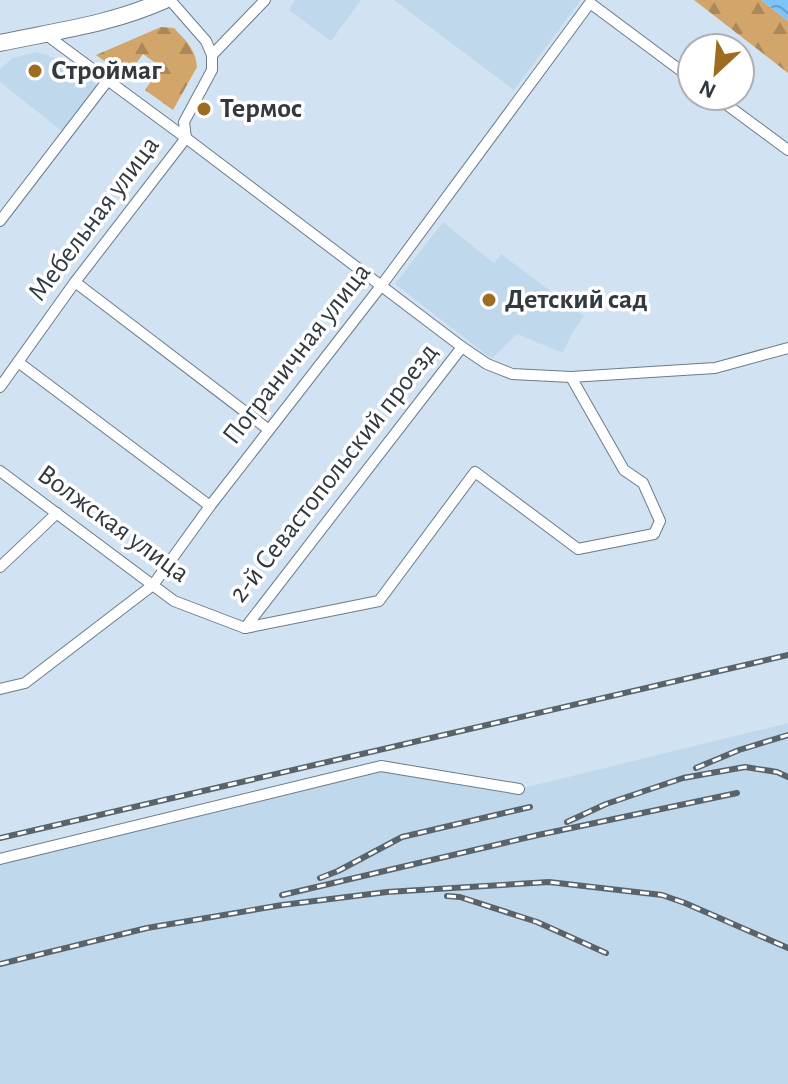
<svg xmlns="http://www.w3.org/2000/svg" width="788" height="1084" font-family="'Alegreya Sans',sans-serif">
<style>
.built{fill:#c0d8ec}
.forest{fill:url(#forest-firs)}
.water{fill:url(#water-waves)}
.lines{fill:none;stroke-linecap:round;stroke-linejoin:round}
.street-casing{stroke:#6b7b89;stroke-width:12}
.primary-casing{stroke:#6b7b89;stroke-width:18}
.street{stroke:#fff;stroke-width:10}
.primary{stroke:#fff;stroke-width:16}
.rail-casing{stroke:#59636b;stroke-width:6}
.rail{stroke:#fff;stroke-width:3;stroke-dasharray:9;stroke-linecap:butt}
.poi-dot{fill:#9e6c21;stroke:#fff;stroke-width:3}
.labels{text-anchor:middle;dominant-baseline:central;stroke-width:7;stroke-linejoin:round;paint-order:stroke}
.poi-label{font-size:28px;font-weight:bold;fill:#32393f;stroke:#fff;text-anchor:start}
.street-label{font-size:28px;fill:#32393f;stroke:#fff}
</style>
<defs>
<pattern id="forest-firs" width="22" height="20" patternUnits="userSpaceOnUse" patternTransform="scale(2)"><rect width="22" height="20" fill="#d2a56a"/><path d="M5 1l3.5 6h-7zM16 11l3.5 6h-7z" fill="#ab8759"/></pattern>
<pattern id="water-waves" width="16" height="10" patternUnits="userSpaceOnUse" patternTransform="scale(2)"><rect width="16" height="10" fill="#7ec4fa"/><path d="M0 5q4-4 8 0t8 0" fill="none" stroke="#68a0cc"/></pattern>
</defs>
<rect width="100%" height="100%" fill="#d1e3f2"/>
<g class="built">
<path d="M295 0H361L331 41 289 10Z"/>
<path d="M394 0H581L514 90Z"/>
<path d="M37 52 61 60 97 85 62 131 0 82V69L13 58Z"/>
<path d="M443 222 494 263 501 254 584 316 571 335 563 353 517 334 492 359 395 284Z"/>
<path d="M788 723V1084H0V859L381 766 519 789Z"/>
</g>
<g class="forest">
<path d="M694 0H761L788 21V73Z"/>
<path d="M161 27 174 28C185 40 196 49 197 67L173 110 145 90 161 67 143 54 126 77 96 55Z"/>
</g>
<path class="water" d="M761 0H788V21Z"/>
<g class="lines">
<g class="street-casing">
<g id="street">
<path d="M45 34 186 138 462 347 487 364 512 374 571 377 715 368 788 348"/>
<path d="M212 55 265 0"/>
<path d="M715 96 788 150"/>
<path d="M0 221 108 80"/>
<path d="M75 282 269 430"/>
<path d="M18 362 210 506"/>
<path d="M0 387 75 282 186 138 184 122 212 70V55L206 41 170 0"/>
<path d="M0 471 174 601 245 628"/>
<path d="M0 567 57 513"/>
<path d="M245 628 379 601 475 472 578 549 654 534 660 521 643 483 624 470 571 377"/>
<path d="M245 628 462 347"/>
<path d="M0 689 25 683 153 585 210 506 381 286 590 3 692 79"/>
<path d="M0 859 381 766 519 789"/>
</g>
</g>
<g class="primary-casing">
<path id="primary" d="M0 43C56 31 112 24 165 0"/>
</g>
<use href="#street" class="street"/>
<use href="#primary" class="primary"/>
<g class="rail-casing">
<g id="rail">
<path d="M696 768 739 750 788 735"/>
<path d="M567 822 606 804 683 778 745 767 777 772 788 777"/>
<path d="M0 838 788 655"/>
<path d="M320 878 338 871 402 837 530 807"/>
<path d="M282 895 538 835 737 793"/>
<path d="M447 896 460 897 537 922 606 953"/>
<path d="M0 964 147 928 282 905 387 892 549 882 662 895 685 903 788 948"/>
</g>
</g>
<use href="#rail" class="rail"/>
</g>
<g class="poi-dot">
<circle cx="35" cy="71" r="8"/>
<circle cx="204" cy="109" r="8"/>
<circle cx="489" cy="300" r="8"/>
</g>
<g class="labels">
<g class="poi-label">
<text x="51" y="71">Строймаг</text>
<text x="220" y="109">Термос</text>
<text x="505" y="300">Детский сад</text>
</g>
<g class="street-label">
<text transform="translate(94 219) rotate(-53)">Мебельная улица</text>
<text transform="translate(297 354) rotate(-52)">Пограничная улица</text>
<text transform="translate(334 473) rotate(-52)">2-й Севастопольский проезд</text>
<text transform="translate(113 524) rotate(36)">Волжская улица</text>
</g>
</g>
<g transform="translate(716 72) rotate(206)"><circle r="38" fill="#ffffff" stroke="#adb0b2" stroke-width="2"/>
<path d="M0-6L14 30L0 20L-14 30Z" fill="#9e6c21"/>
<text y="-12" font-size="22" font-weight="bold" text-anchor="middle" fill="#32393f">N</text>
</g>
</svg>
